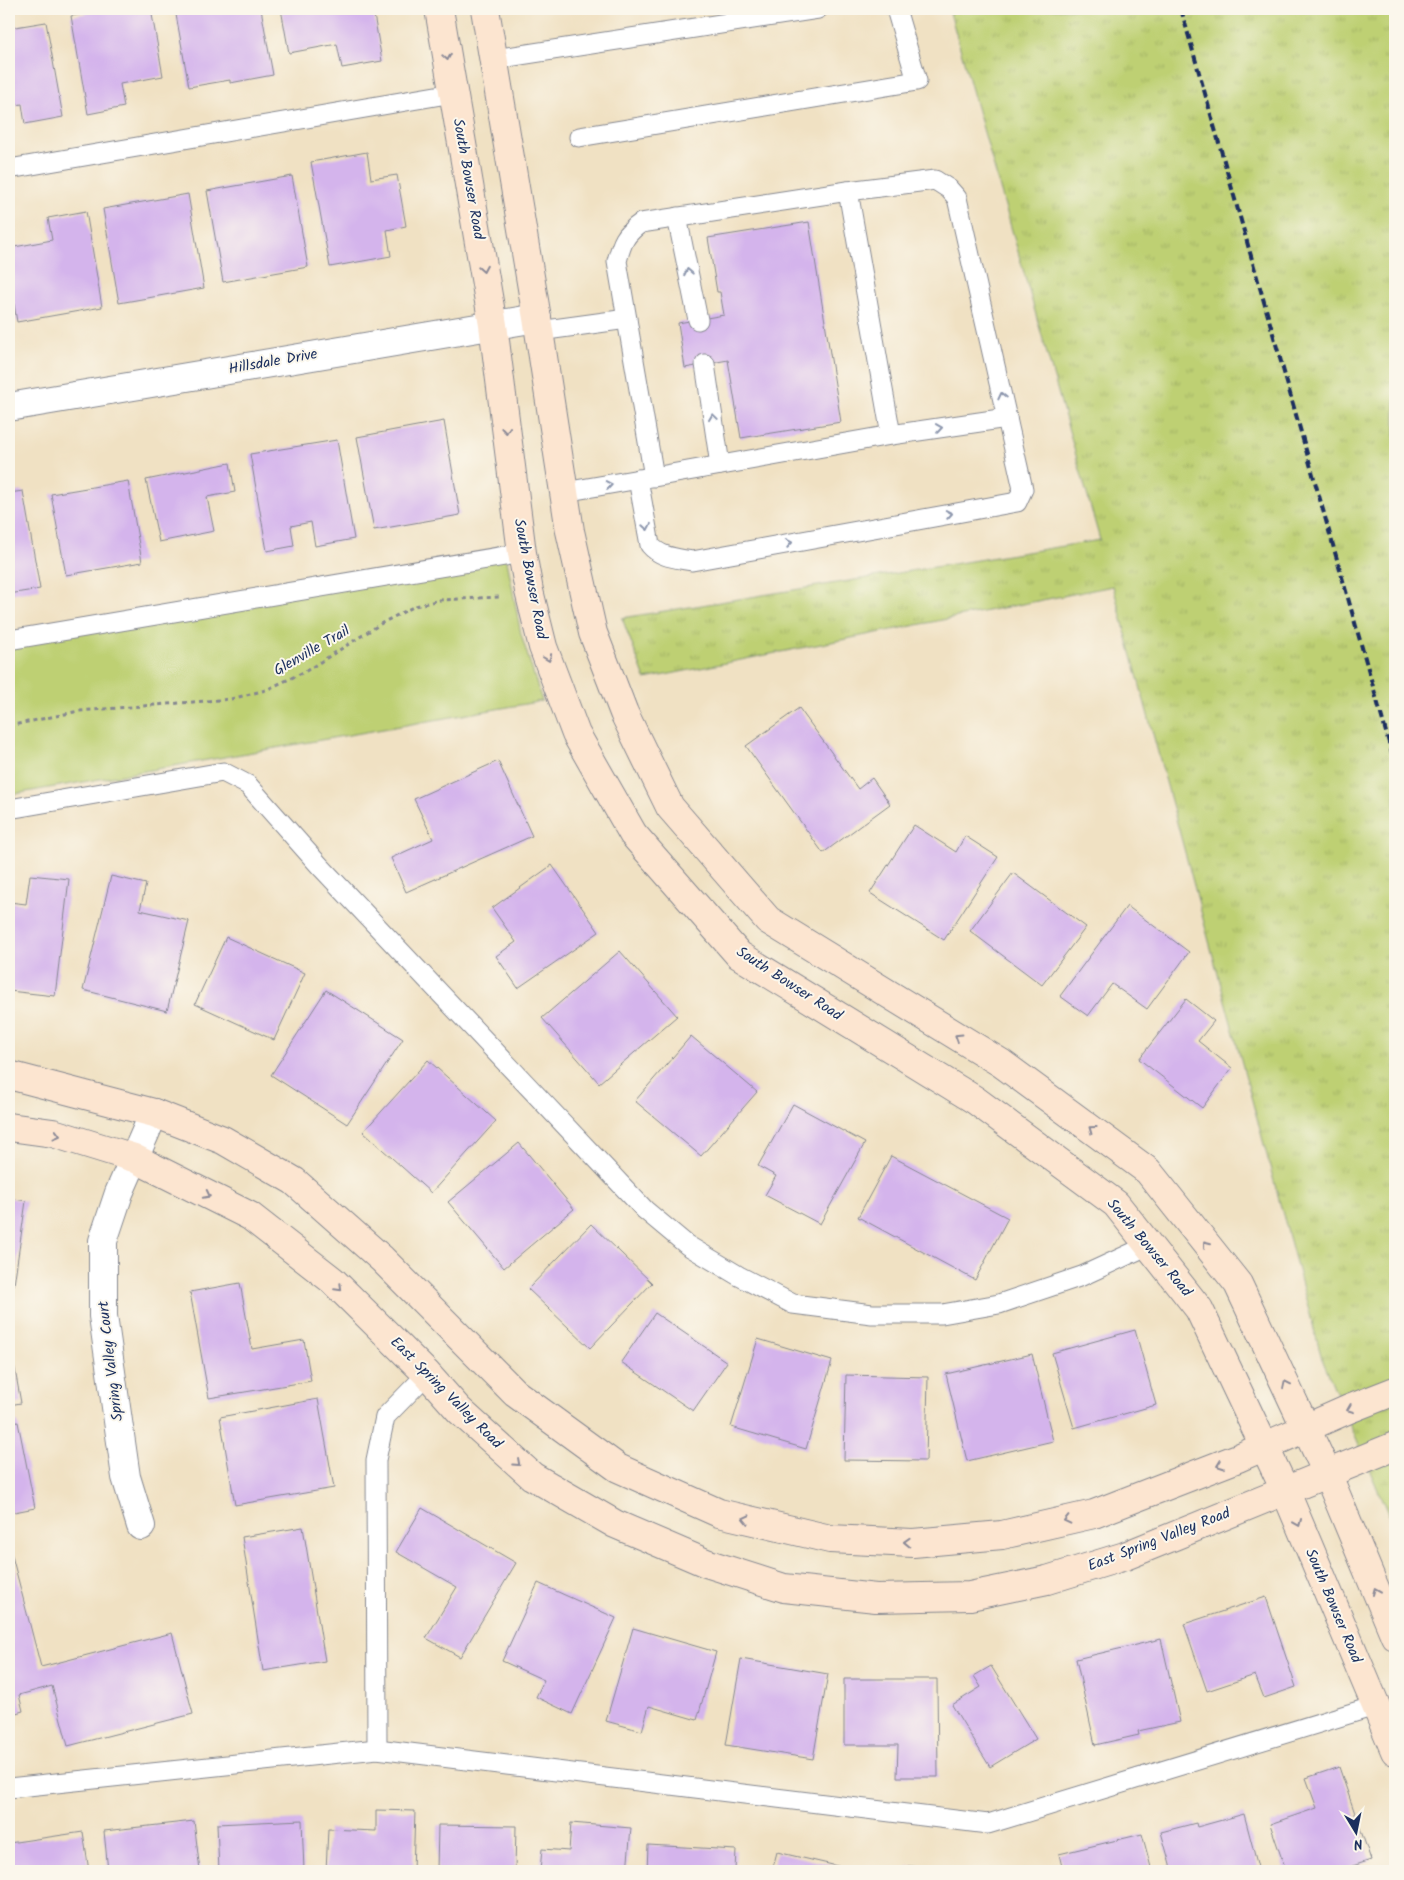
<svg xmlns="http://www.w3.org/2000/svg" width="1404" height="1880" font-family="Kalam,sans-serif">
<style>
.grass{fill:url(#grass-tufts);stroke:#6c8068}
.park{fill:#bed073;stroke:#6c8068}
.building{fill:#d4b4ec}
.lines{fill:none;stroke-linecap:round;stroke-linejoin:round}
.lane-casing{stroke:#868890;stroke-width:21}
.street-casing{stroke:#868890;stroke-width:30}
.secondary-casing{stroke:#868890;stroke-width:30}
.path{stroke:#868890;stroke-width:3;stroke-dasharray:4 4;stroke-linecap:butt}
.lane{stroke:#fff;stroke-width:19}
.street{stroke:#fff;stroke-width:28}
.secondary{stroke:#fce5d0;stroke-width:28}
.rail{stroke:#1b2f5e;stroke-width:4;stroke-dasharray:8 4;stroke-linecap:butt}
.oneway{stroke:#8c8a97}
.oneway2{stroke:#8d97ae}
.labels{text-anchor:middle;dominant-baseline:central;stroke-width:4;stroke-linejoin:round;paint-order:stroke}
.street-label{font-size:15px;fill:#1b2f5e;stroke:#fbf7ec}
</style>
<defs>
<pattern id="grass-tufts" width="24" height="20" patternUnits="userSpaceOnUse" patternTransform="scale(1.25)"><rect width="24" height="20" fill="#bed073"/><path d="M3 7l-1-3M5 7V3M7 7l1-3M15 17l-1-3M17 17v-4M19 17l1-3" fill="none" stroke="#a3b366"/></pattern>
</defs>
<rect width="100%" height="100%" fill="#fbf7ec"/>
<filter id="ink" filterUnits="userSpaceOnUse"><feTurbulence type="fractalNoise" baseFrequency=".02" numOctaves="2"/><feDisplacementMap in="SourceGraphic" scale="10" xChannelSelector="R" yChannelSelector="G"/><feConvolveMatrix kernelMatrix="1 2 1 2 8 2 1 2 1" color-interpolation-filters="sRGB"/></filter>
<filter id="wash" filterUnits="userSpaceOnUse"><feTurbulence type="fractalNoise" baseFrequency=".0096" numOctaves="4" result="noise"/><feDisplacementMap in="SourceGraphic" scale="20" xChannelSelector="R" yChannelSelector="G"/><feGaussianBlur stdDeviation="1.12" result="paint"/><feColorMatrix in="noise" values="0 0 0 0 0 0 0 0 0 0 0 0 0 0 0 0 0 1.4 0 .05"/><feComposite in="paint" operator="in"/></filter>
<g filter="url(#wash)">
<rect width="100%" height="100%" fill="#f0e1c3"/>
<path class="grass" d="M949 9H1395V1530L1322 1359 1113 586 645 679 622 618 1100 540Z"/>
<path class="park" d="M506 555 521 634 542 701 9 795V641Z"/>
<g id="blocks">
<g class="building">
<path d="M111 9H151L163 76 120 84 124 107 88 114 71 16Z"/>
<path d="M175 9H261L273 75 230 83V80L189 87Z"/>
<path d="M281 9H373L382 61 342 68 337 44 289 53Z"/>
<path d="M46 22 63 117 25 124 22 104 9 106V28Z"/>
<path d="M367 152 371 179 397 175 406 226 387 230 391 256 330 267 311 162Z"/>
<path d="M292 176 308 267 223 282 207 191Z"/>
<path d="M188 194 204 288 119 303 103 209Z"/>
<path d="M86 211 102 307 17 322 9 274V248L52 240 48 218Z"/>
<path d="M809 222 841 422 741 438 728 360 685 368 678 323 724 315 720 292H717L708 238Z"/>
<path d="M444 421 460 515 374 530 357 437Z"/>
<path d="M337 440 354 539 315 546 311 522 291 526 294 546 267 551 250 454Z"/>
<path d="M230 463 235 492 207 497 214 531 159 542 146 480Z"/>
<path d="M128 481 142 562 66 575 51 494Z"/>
<path d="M23 491 40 589 9 594V493Z"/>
<path d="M799 708 858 789 872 778 890 804 823 853 746 746Z"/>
<path d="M498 761 532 836 406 892 391 858 433 839 414 799Z"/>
<path d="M914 825 956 852 965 836 998 857 944 940 870 893Z"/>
<path d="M552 865 599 932 518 988 496 956 516 942 492 908Z"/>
<path d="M1013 873 1086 927 1042 985 970 931Z"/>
<path d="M30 875 69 879 55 996 9 991V902L26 904Z"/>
<path d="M111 876 146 884 140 910 189 921 167 1011 83 990Z"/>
<path d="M1127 906 1189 952 1147 1009 1112 984 1088 1016 1060 996Z"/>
<path d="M226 937 305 973 274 1040 195 1004Z"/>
<path d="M620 951 677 1016 599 1083 542 1018Z"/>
<path d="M326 990 403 1039 347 1124 271 1075Z"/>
<path d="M1186 999 1214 1021 1198 1041 1232 1068 1202 1108 1139 1059Z"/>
<path d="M691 1036 757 1092 701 1156 635 1101Z"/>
<path d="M428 1060 496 1121 431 1193 363 1132Z"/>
<path d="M793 1104 865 1143 820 1224 765 1195 776 1176 758 1166Z"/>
<path d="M519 1143 574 1209 504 1268 448 1202Z"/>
<path d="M891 1156 1008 1218 975 1280 858 1217Z"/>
<path d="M9 1198 26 1201 14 1285 9 1284Z"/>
<path d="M591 1224 652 1283 590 1348 528 1289Z"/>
<path d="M240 1283 252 1349 304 1340 311 1381 209 1398 190 1292Z"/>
<path d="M655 1313 727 1362 693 1411 621 1362Z"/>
<path d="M1135 1330 1156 1405 1074 1428 1052 1353Z"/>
<path d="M9 1336 21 1403 9 1405Z"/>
<path d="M758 1339 832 1361 806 1449 731 1427Z"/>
<path d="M1032 1354 1053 1441 967 1461 946 1374Z"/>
<path d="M846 1375 928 1377 926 1461 844 1460Z"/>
<path d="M318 1399 334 1488 235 1505 220 1417Z"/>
<path d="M18 1422 35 1508 9 1513V1424Z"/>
<path d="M422 1508 516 1563 460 1657 426 1638 457 1587 396 1552Z"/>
<path d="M303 1527 325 1661 263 1671 242 1537Z"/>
<path d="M9 1552H11L41 1667 172 1633 193 1714 68 1746 52 1686 19 1695 23 1711 9 1715Z"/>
<path d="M538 1583 616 1618 572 1714 536 1697 544 1680 502 1661Z"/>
<path d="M1266 1597 1296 1687 1264 1698 1255 1675 1207 1691 1184 1624Z"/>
<path d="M633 1628 716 1652 697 1720 649 1706 642 1731 606 1721Z"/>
<path d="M1161 1639 1180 1722 1138 1731 1139 1735 1095 1745 1076 1659Z"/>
<path d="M741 1659 828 1674 813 1759 726 1745Z"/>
<path d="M991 1666 1036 1739 990 1767 952 1705 981 1687 974 1676Z"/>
<path d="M844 1679H937L938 1777H897L898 1745H844Z"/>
<path d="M1339 1767 1371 1860 1337 1871H1286L1270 1824 1317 1808 1306 1778Z"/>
<path d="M376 1810 415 1811 413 1871H326L328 1829 376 1831Z"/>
<path d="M1244 1814 1259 1871H1172L1161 1832 1196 1823 1197 1827Z"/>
<path d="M302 1820 304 1871H219L217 1824Z"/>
<path d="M194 1821 200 1871H108L104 1831Z"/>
<path d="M571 1823 631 1828 627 1871H540L542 1849 569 1851Z"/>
<path d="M438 1825 516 1826 515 1871H437Z"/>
<path d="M83 1832 89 1871H9V1843Z"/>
<path d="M1142 1834 1152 1871H1063L1059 1854Z"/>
<path d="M648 1845 736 1850 735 1871H647Z"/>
<path d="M777 1852 850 1869 849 1871H772Z"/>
<path d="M908 1866 944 1868V1871H908Z"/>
</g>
</g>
</g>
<g filter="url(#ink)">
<use href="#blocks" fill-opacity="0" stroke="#868890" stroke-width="1"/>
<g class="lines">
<g class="lane-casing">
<g id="lane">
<path d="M494 59 818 9"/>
<path d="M579 137 917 81 896 9"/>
<path d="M9 169 453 93"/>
<path d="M848 191 891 435 654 477 617 261C622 242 625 234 641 223Z"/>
<path d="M677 217 698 320"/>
<path d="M539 331 627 319"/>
<path d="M705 364 720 465"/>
<path d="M891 435 1007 418"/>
<path d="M638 479 650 545C661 558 677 558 692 561L1017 502 1023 489 957 198 949 189 935 180 848 191"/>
<path d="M564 492 651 477"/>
<path d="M9 640 522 553"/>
<path d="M9 809 223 772 248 785 319 865 645 1210 687 1245 739 1276 793 1304 872 1314H942L999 1304 1082 1276 1149 1245"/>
<path d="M377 1749 376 1460 385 1417 427 1374"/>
<path d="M9 1788 377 1749 988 1824 1375 1706"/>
</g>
</g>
<g class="street-casing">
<g id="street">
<path d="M9 407 537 318"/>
<path d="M141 1526 126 1477 103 1316V1241L119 1193 154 1113"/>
</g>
</g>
<g class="secondary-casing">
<g id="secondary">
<path d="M439 9 493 325 522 553 529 591 543 647 576 734 633 834 739 955 975 1100 1116 1204 1199 1309 1285 1490 1395 1751"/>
<path d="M485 9 537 318 570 531 593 633 624 713 670 807 768 920 1001 1063 1148 1171 1238 1284 1327 1473 1395 1636"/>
<path d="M9 1075 154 1113 223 1140 294 1181 382 1259 515 1393 618 1468 719 1513 830 1539 913 1543 1002 1535 1094 1514 1238 1458 1349 1409 1395 1391"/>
<path d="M9 1127 53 1133 134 1158 250 1216 332 1280 427 1374 459 1410 532 1476 615 1524 706 1563 784 1588 876 1598 970 1596 1047 1580 1125 1556 1395 1446"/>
</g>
</g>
<path class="path" d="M9 726 79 711 231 699 266 690 306 671 382 623 415 606 440 600 499 597"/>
<use href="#lane" class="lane"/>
<use href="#street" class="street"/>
<use href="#secondary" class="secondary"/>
<path class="rail" d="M1181 9 1395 764"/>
</g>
<defs><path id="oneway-chevron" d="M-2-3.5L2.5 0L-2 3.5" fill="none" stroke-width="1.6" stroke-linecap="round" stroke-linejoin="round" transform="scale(1.25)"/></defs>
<g class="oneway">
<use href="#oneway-chevron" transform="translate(447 57) rotate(80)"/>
<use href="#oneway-chevron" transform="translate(483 269) rotate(80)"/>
<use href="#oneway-chevron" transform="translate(506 430) rotate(83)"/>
<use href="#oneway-chevron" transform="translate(548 658) rotate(69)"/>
<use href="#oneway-chevron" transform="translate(958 1037) rotate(-148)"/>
<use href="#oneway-chevron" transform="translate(1092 1129) rotate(-144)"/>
<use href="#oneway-chevron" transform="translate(57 1135) rotate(15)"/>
<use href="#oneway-chevron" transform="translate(207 1195) rotate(27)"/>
<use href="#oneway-chevron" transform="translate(1206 1244) rotate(-128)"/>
<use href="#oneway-chevron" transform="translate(339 1288) rotate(45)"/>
<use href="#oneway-chevron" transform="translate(1286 1384) rotate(-116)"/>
<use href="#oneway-chevron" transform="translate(1350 1409) rotate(158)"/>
<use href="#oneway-chevron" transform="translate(517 1463) rotate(42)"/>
<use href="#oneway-chevron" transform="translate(1220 1465) rotate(159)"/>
<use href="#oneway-chevron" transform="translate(746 1519) rotate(-167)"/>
<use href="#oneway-chevron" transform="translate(1067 1520) rotate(167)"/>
<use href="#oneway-chevron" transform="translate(1298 1523) rotate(67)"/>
<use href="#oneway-chevron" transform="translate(907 1542) rotate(-178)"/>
<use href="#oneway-chevron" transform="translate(1376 1591) rotate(-113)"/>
</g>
<g class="oneway2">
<use href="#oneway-chevron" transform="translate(688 272) rotate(-101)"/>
<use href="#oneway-chevron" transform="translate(1002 396) rotate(-103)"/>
<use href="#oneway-chevron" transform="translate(713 417) rotate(-98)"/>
<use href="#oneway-chevron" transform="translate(939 428) rotate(-8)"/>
<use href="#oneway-chevron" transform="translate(609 485) rotate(-10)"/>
<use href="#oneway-chevron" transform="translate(949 514) rotate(-10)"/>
<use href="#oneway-chevron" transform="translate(647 527) rotate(80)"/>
<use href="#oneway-chevron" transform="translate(789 543) rotate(-10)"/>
</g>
</g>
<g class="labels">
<g class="street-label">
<text transform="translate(468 179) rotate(80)">South Bowser Road</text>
<text transform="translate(273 362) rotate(-10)">Hillsdale Drive</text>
<text transform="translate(530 579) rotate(79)">South Bowser Road</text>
<text transform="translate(312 651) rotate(-30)">Glenville Trail</text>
<text transform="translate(789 984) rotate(33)">South Bowser Road</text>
<text transform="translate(1149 1248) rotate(50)">South Bowser Road</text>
<text transform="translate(111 1361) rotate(-97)">Spring Valley Court</text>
<text transform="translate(446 1393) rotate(45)">East Spring Valley Road</text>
<text transform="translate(1159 1540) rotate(-21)">East Spring Valley Road</text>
<text transform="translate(1333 1606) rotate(67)">South Bowser Road</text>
</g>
</g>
<rect width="1404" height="1880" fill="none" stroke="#fbf7ec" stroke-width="30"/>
<g transform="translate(1356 1832) rotate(170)" stroke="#fbf7ec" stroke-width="4" paint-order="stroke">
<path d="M0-4L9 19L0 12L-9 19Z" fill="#1b2f5e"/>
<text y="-8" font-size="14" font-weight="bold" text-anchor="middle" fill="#1b2f5e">N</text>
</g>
</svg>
